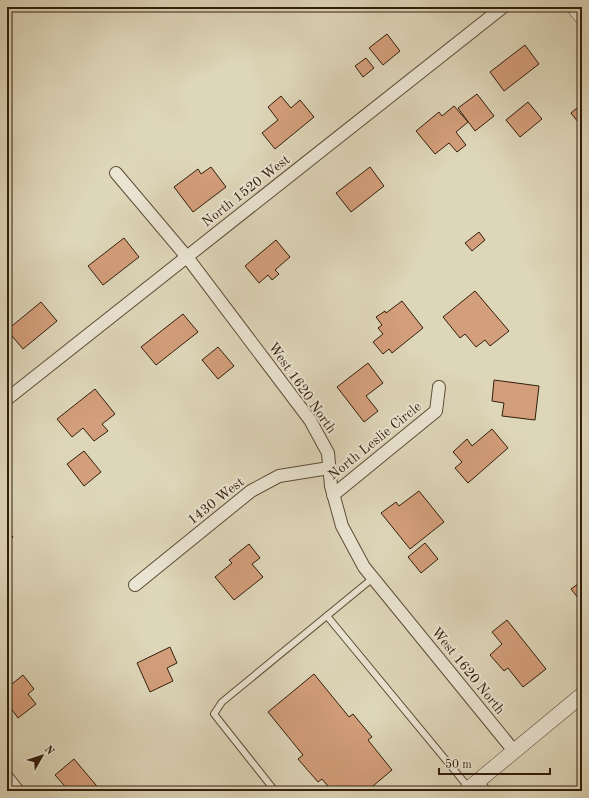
<svg xmlns="http://www.w3.org/2000/svg" width="589" height="798" font-family="'Old Standard TT',serif">
<style>
.building{fill:#d39e7b;stroke:#321e0b}
.lines{fill:none;stroke-linecap:round;stroke-linejoin:round}
.service-casing{stroke:#5d4c36;stroke-width:8}
.minor-casing{stroke:#5d4c36;stroke-width:14}
.tertiary-casing{stroke:#5d4c36;stroke-width:16}
.service{stroke:#eae4d2;stroke-width:6}
.minor{stroke:#eae4d2;stroke-width:12}
.tertiary{stroke:#eae4d2;stroke-width:15}
.labels{text-anchor:middle;dominant-baseline:central;stroke-width:4;stroke-linejoin:round;paint-order:stroke}
.street-label{font-size:14px;fill:#321e0b;stroke:#eae4d2}
</style>
<rect width="100%" height="100%" fill="#ded6b9"/>
<filter id="stains"><feTurbulence type="fractalNoise" baseFrequency=".005" numOctaves="4"/><feColorMatrix values="0 0 0 0 .2 0 0 0 0 .09 0 0 0 0 .02 0 0 0 .5 -.17"/></filter>
<radialGradient id="worn" r=".72"><stop offset=".6" stop-color="#630" stop-opacity="0"/><stop offset="1" stop-color="#630" stop-opacity=".3"/></radialGradient>
<g class="building">
<path d="M387 34 400 51 383 65 369 48Z"/>
<path d="M525 45 539 64 504 91 490 72Z"/>
<path d="M366 58 374 68 363 77 355 66Z"/>
<path d="M477 94 494 116 475 131 458 108Z"/>
<path d="M281 96 291 108 300 100 314 117 275 149 262 133 278 120 268 107Z"/>
<path d="M528 102 542 119 520 137 506 120Z"/>
<path d="M582 104V127L571 113Z"/>
<path d="M454 106 468 122 456 132 466 145 457 152 449 143 435 154 416 131 439 112 442 116Z"/>
<path d="M211 167 226 187 193 212 174 187 198 169 201 174Z"/>
<path d="M370 167 384 186 351 212 336 193Z"/>
<path d="M479 232 485 240 472 251 465 243Z"/>
<path d="M124 238 139 257 103 285 88 266Z"/>
<path d="M276 240 290 257 275 270 279 274 272 280 268 275 259 283 245 266Z"/>
<path d="M475 291 509 331 490 346 485 340 476 347 465 334 460 338 443 317Z"/>
<path d="M402 301 423 328 392 353 389 349 383 354 373 342 383 334 378 328 382 325 376 317 385 311 386 313Z"/>
<path d="M41 302 57 321 23 349 7 330Z"/>
<path d="M183 314 198 332 156 365 141 347Z"/>
<path d="M218 347 234 366 218 379 202 360Z"/>
<path d="M368 363 383 383 366 396 378 411 364 422 337 387Z"/>
<path d="M494 380 539 386 535 420 502 416 504 403 492 401Z"/>
<path d="M95 389 115 414 102 424 108 431 94 441 83 428 72 437 57 419Z"/>
<path d="M492 429 508 448 468 483 455 468 462 462 453 452 467 439 472 446Z"/>
<path d="M84 451 101 472 84 486 67 464Z"/>
<path d="M419 491 444 522 410 549 381 513 396 502 399 506Z"/>
<path d="M7 530 13 537 7 542Z"/>
<path d="M425 543 438 559 421 573 408 557Z"/>
<path d="M249 544 260 558 252 564 263 577 234 600 215 577 232 563 229 560Z"/>
<path d="M582 581V603L571 589Z"/>
<path d="M507 620 546 669 523 687 508 668 504 671 490 655 502 644 492 632Z"/>
<path d="M170 647 177 663 167 668 173 681 150 692 137 663Z"/>
<path d="M314 674 349 717 353 714 372 737 368 740 392 770 367 791H332L322 779 318 782 298 759 303 755 268 712Z"/>
<path d="M23 675 34 689 28 694 36 704 18 718 10 707 7 709V688Z"/>
<path d="M74 759 101 791H69L55 775Z"/>
</g>
<g class="lines">
<g class="service-casing">
<g id="service">
<path d="M327 616 469 788"/>
<path d="M479 780 488 791"/>
<path d="M275 791 214 714 222 702 373 578"/>
</g>
</g>
<g class="minor-casing">
<g id="minor">
<path d="M116 173 187 257 310 420 328 453 331 486 342 526 364 567 514 751"/>
<path d="M7 399 503 7"/>
<path d="M333 495 436 411 439 387"/>
<path d="M135 585 251 491 279 476 329 468"/>
<path d="M7 777 18 791"/>
</g>
</g>
<g class="tertiary-casing">
<g id="tertiary">
<path d="M574 7 582 17"/>
<path d="M466 791 582 695"/>
</g>
</g>
<use href="#service" class="service"/>
<use href="#minor" class="minor"/>
<use href="#tertiary" class="tertiary"/>
</g>
<g class="labels">
<g class="street-label">
<text transform="translate(246 191) rotate(-38)">North 1520 West</text>
<text transform="translate(302 388) rotate(55)">West 1620 North</text>
<text transform="translate(375 441) rotate(-39)">North Leslie Circle</text>
<text transform="translate(216 501) rotate(-38)">1430 West</text>
<text transform="translate(468 671) rotate(51)">West 1620 North</text>
</g>
</g>
<rect width="589" height="798" fill="none" stroke="#ded6b9" stroke-width="24"/>
<rect x="8" y="8" width="573" height="782" fill="none" stroke="#321e0b" stroke-width="2"/>
<rect x="12" y="12" width="565" height="774" fill="none" stroke="#321e0b"/>
<g transform="translate(42 756) rotate(51)" stroke="#eae4d2" stroke-width="3" paint-order="stroke">
<path d="M0-3L7 15L0 10L-7 15Z" fill="#321e0b"/>
<text y="-6" font-size="11" font-weight="bold" text-anchor="middle" fill="#321e0b">N</text>
</g>
<path d="M439 768v6h111v-6" fill="none" stroke="#321e0b" stroke-width="2"/>
<text x="445" y="768" font-size="12" fill="#321e0b" stroke="#eae4d2" stroke-width="3" paint-order="stroke">50 m</text>
<rect width="100%" height="100%" filter="url(#stains)"/>
<rect width="100%" height="100%" fill="url(#worn)"/>
</svg>
